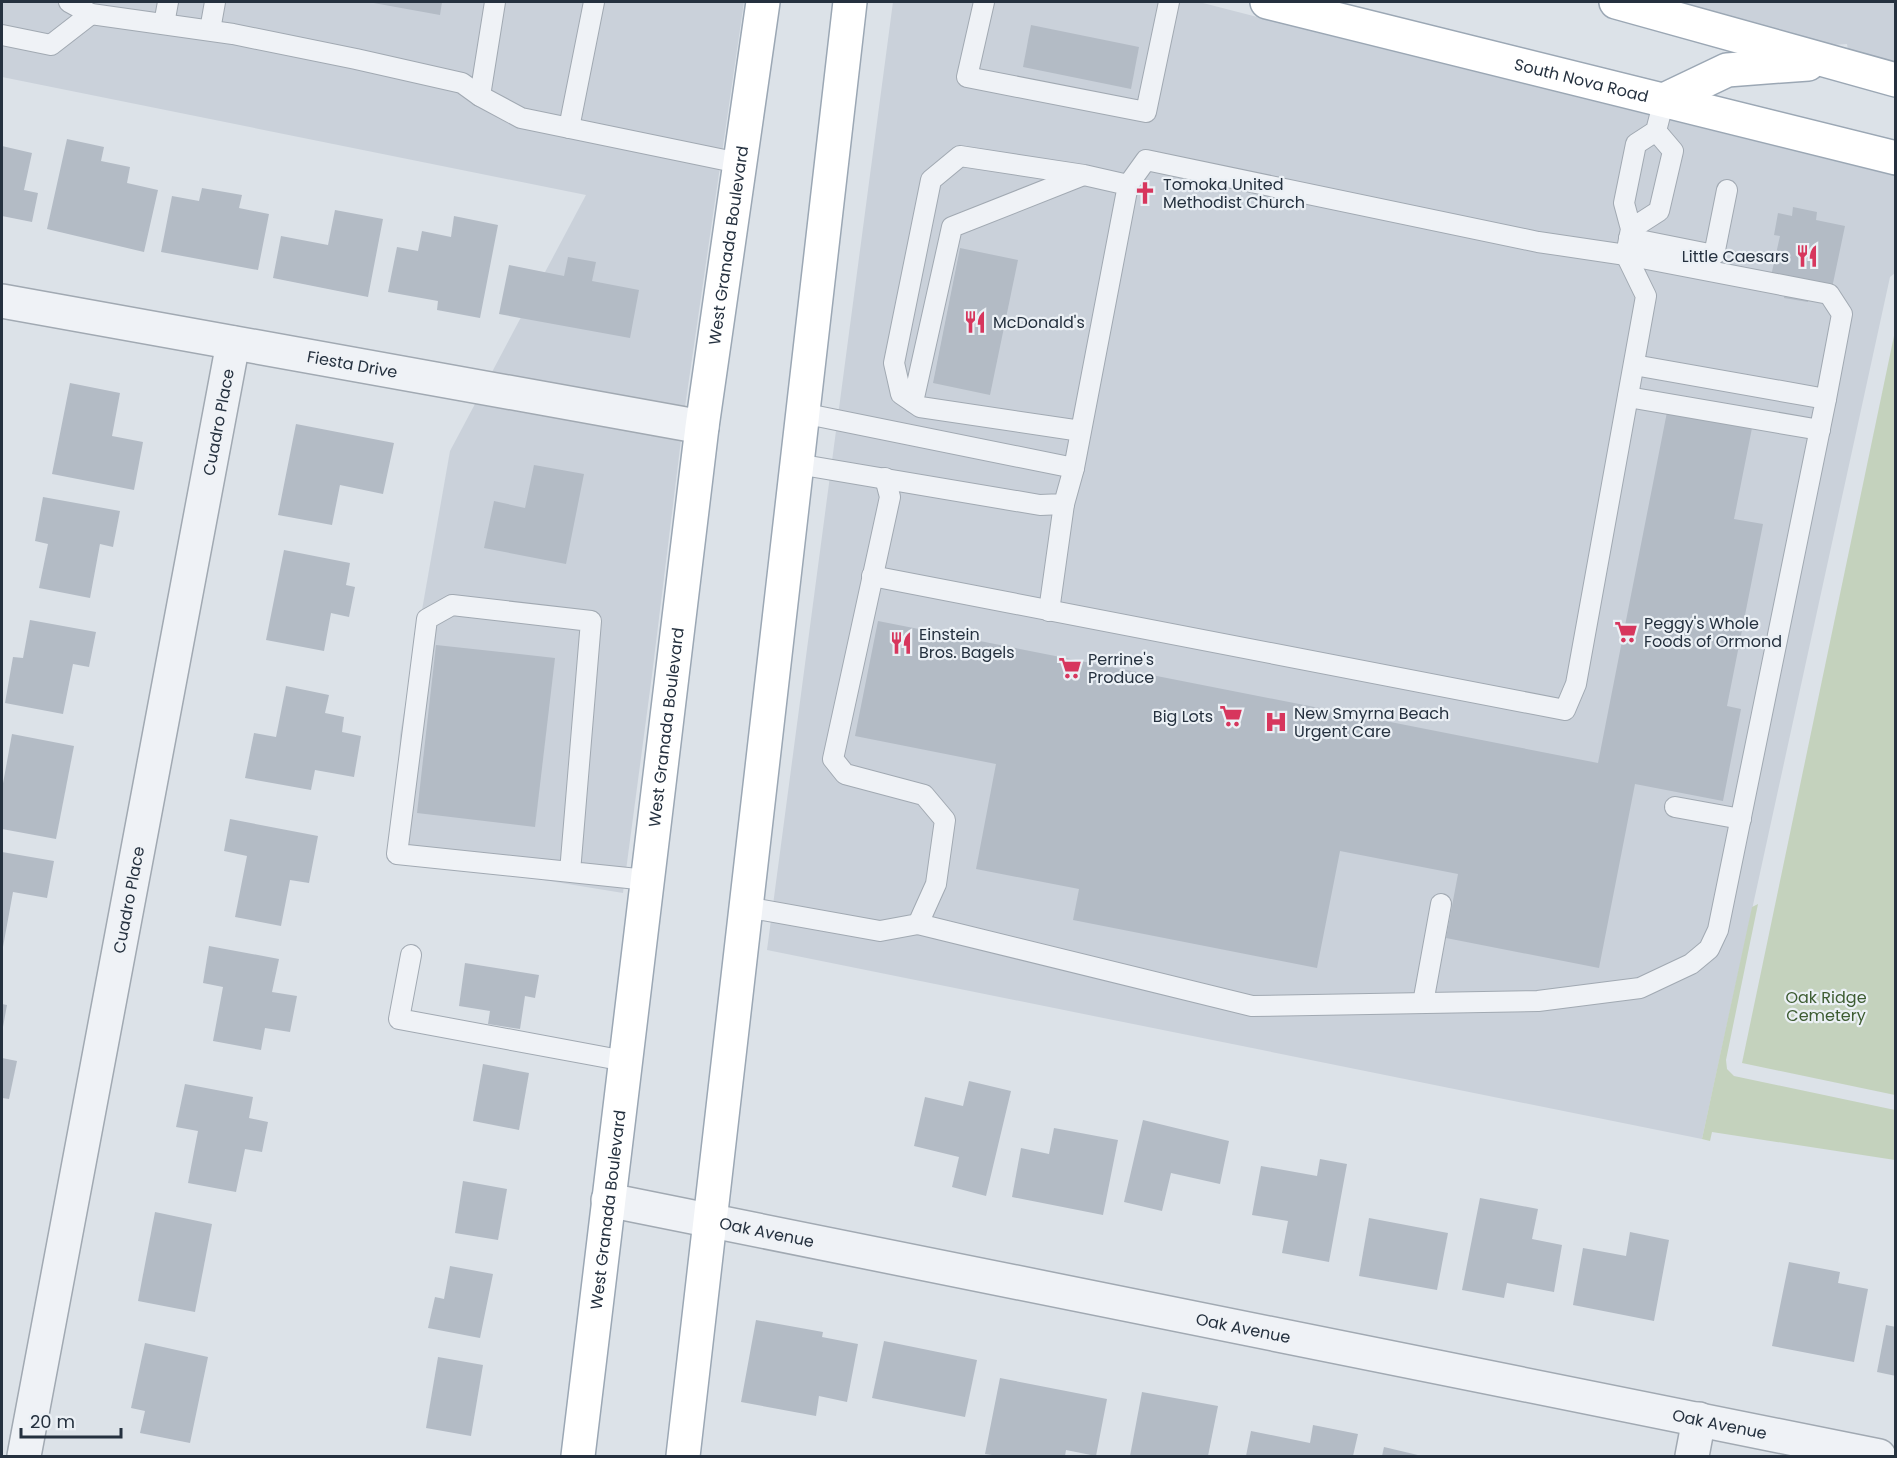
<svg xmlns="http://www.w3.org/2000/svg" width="1897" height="1458" font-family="Poppins,sans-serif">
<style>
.built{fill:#cad1da}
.green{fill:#c4d2bd}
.building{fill:#b3bbc5}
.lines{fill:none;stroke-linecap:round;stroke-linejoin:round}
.lane-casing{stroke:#a1a9b2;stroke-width:22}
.street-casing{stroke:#a1a9b2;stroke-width:36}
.primary-casing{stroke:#9ba7b4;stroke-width:36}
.lane{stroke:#eff2f6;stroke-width:20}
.street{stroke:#eff2f6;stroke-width:33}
.primary{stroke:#fff;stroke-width:33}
.labels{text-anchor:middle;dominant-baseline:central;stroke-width:4.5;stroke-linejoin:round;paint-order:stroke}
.street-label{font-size:16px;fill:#25313f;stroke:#ebf0f5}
.poi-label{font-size:16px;fill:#25313f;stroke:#ebf0f5;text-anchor:start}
.park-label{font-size:16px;fill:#3d5c31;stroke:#ebf0f5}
</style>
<rect width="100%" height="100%" fill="#dce2e8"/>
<g class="built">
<path d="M2 2H744L685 407 492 372 586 195 2 77Z"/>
<path d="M893 2H1199L1354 42 1895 176V273L1890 277 1702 1139 767 950Z"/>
<path d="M1678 2H1895V62L1848 50 1847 44 1832 45Z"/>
<path d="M475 404 681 440 652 675 623 893 395 856 400 735 450 451Z"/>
</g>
<g class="green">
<path d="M1895 331 1896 1095H1895L1742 1063Z"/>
<path d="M1758 904 1726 1060 1727 1069 1734 1076 1895 1110V1160L1712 1132 1710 1141 1702 1139 1752 907Z"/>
</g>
<g class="building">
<path d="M368 2H442L440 15Z"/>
<path d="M1031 25 1139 47 1131 89 1023 67Z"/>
<path d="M67 139 104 147 101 161 130 167 127 183 158 190 144 252 47 229Z"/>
<path d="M2 146 32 153 24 190 38 193 32 222 2 216Z"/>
<path d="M202 188 242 195 239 208 269 214 258 270 161 252 172 196 199 201Z"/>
<path d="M1793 207 1817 212 1816 220 1845 226 1832 288 1812 284 1808 302 1784 298 1788 279 1771 276 1780 236 1774 235 1778 213 1792 216Z"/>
<path d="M335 210 383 219 368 297 273 278 281 236 328 245Z"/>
<path d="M454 216 498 225 480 318 437 310 438 301 388 292 397 247 418 251 422 231 451 237Z"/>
<path d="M960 248 1018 260 990 395 933 383Z"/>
<path d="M568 257 596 262 592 281 639 290 630 338 499 314 509 265 564 276Z"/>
<path d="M70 383 120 393 112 436 143 442 134 490 52 474Z"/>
<path d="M1667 412 1752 428 1734 519 1763 524 1727 706 1741 709 1723 801 1635 784 1599 968 1446 938 1458 874 1340 851 1317 968 1073 920 1079 889 976 869 996 764 855 736 878 621 1598 763Z"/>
<path d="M296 424 394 443 383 494 340 485 332 525 278 515Z"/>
<path d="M534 465 584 474 566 564 484 548 494 501 525 508Z"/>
<path d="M43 497 120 511 113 547 100 544 90 598 39 588 48 544 35 541Z"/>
<path d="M284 550 350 563 346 585 355 587 349 617 331 613 324 651 266 640Z"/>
<path d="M30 620 96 632 89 667 73 664 63 714 5 703 13 657 23 658Z"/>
<path d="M436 645 555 658 535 827 417 813Z"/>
<path d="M286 686 329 695 325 713 344 717 342 732 361 736 354 777 315 770 311 790 245 778 254 733 276 737Z"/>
<path d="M12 734 74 746 56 839 2 829V789Z"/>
<path d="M230 819 318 836 309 883 290 880 281 926 235 917 247 856 224 851Z"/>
<path d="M2 852 54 861 47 898 13 892 3 947Z"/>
<path d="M209 946 279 959 272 992 297 996 290 1032 265 1028 261 1050 213 1041 223 987 203 983Z"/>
<path d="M465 963 539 975 535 998 525 996 520 1029 488 1024 490 1011 459 1006Z"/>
<path d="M2 1004 7 1005 3 1027H2Z"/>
<path d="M2 1058 17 1061 9 1099 2 1098Z"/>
<path d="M483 1064 529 1073 519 1130 473 1121Z"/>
<path d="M969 1081 1011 1091 986 1196 952 1187 959 1157 914 1146 925 1097 963 1106Z"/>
<path d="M185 1084 253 1097 249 1118 268 1122 262 1152 245 1149 236 1192 188 1183 198 1131 176 1127Z"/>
<path d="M1143 1120 1229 1141 1220 1184 1171 1173 1162 1211 1124 1202Z"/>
<path d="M1054 1128 1118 1140 1103 1215 1012 1197 1021 1148 1049 1154Z"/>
<path d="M1320 1159 1347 1164 1329 1262 1282 1253 1288 1221 1252 1215 1261 1166 1317 1176Z"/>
<path d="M463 1181 507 1189 498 1240 455 1233Z"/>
<path d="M1480 1198 1538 1209 1532 1239 1562 1245 1554 1292 1507 1283 1504 1298 1462 1290Z"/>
<path d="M155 1212 212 1224 195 1312 138 1301Z"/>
<path d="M1369 1218 1448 1233 1437 1290 1359 1276Z"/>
<path d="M1630 1232 1669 1240 1654 1321 1573 1305 1583 1248 1626 1256Z"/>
<path d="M1789 1262 1840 1272 1838 1283 1868 1289 1854 1362 1772 1346Z"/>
<path d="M450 1266 493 1274 480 1338 428 1328 435 1297 444 1299Z"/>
<path d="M756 1320 823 1332 822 1337 858 1344 847 1402 819 1396 816 1416 741 1402Z"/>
<path d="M1886 1325 1896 1327V1376L1877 1372Z"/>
<path d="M884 1341 977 1360 965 1417 872 1398Z"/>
<path d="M145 1343 208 1357 190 1443 140 1433 145 1411 131 1408Z"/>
<path d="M438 1357 483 1365 471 1436 426 1428Z"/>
<path d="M1000 1378 1107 1399 1096 1456 1066 1450 1065 1456H999L985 1454Z"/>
<path d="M1142 1392 1218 1406 1208 1456H1130Z"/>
<path d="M1313 1425 1358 1434 1353 1456H1246L1251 1431 1310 1443Z"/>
<path d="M1384 1447 1422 1456H1382Z"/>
</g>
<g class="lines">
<g class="lane-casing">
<g id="lane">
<path d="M69 2 91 14 233 34 356 59 462 83 480 96 521 118 739 163"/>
<path d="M984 2 967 77 1146 112 1169 2"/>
<path d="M164 24 168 2"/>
<path d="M210 30 215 2"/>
<path d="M2 35 51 45 91 14"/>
<path d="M480 96 495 2"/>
<path d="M569 128 594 2"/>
<path d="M1128 185 1146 160 1538 242 1626 255 1631 229 1624 203 1636 144 1656 131 1664 100"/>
<path d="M1631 229 1659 211 1673 151 1656 131"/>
<path d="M1629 238 1714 255 1727 190"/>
<path d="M1626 255 1829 294 1842 314 1826 399"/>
<path d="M1628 397 1820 430"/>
<path d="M913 402 952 227 1081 176"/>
<path d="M802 413 1074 468"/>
<path d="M797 464 1040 505 1064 504 1074 468 1128 185 1084 175 960 156 931 180 894 363 901 394 920 407 1081 431"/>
<path d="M872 576 1565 710 1576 684 1646 296 1626 255"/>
<path d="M1049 611 1064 504"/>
<path d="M1675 807 1741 819"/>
<path d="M570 872 591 621 452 605 427 619 397 854 647 880"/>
<path d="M746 907 880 931 918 924 936 884 945 820 924 795 845 774 833 759 890 497 885 478"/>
<path d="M918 924 1252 1006 1538 1001 1640 988 1691 964 1709 949 1718 930 1826 399 1634 365"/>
<path d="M411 955 399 1019 625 1061"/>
<path d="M1423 1003 1441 904"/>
</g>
</g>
<g class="street-casing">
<g id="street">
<path id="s1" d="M2 301 702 427"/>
<path id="s2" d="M608 1200 1879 1456"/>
<path id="s3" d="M24 1456 233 343"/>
<path d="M1692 1456 1699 1419"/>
</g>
</g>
<g class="primary-casing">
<g id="primary">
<path id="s4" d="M1267 2 1896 158"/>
<path d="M1616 2 1896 80"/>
<path d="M1664 100 1727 70 1808 64"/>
<path id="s5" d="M578 1456 702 427 763 2"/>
<path d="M683 1456 850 2"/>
</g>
</g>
<use href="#lane" class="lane"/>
<use href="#street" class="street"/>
<use href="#primary" class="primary"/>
</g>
<defs>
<g id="church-bare" transform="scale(1.8)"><path d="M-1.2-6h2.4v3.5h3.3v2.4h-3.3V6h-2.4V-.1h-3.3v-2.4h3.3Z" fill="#d7365d" stroke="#ebf0f5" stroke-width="2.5" paint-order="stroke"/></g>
<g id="restaurant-bare" transform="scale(1.8)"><path d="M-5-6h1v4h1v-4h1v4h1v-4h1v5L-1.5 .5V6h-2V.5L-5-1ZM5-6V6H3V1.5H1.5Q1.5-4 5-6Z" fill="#d7365d" stroke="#ebf0f5" stroke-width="2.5" paint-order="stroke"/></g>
<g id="supermarket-bare" transform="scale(1.8)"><path d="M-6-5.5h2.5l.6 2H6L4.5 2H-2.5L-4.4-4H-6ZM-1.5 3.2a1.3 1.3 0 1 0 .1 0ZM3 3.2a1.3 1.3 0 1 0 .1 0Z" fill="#d7365d" stroke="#ebf0f5" stroke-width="2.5" paint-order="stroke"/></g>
<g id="hospital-bare" transform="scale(1.8)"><path d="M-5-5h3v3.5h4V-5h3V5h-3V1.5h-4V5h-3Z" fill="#d7365d" stroke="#ebf0f5" stroke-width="2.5" paint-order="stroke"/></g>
</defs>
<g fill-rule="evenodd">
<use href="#church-bare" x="1145" y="193"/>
<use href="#restaurant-bare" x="1807" y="256"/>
<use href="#restaurant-bare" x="975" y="322"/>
<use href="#supermarket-bare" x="1626" y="632"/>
<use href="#restaurant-bare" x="901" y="643"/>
<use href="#supermarket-bare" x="1070" y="668"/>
<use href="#supermarket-bare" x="1231" y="716"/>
<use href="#hospital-bare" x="1276" y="722"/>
</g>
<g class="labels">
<g class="street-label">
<text stroke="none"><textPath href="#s4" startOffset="324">South Nova Road</textPath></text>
<text stroke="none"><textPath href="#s5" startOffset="1220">West Granada Boulevard</textPath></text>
<text stroke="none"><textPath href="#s1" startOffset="356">Fiesta Drive</textPath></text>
<text stroke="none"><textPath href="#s3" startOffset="1052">Cuadro Place</textPath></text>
<text stroke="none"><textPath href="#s5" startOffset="734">West Granada Boulevard</textPath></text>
<text stroke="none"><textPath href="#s3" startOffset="566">Cuadro Place</textPath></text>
<text stroke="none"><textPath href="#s5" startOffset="248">West Granada Boulevard</textPath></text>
<text stroke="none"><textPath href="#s2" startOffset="162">Oak Avenue</textPath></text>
<text stroke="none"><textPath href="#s2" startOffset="648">Oak Avenue</textPath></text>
<text stroke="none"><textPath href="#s2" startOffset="1134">Oak Avenue</textPath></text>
</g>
<g class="poi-label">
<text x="1163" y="184">Tomoka United<tspan x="1163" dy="18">Methodist Church</tspan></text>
<text x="1789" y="256" text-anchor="end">Little Caesars</text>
<text x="993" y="322">McDonald's</text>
<text x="1644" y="623">Peggy's Whole<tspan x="1644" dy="18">Foods of Ormond</tspan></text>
<text x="919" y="634">Einstein<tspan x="919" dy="18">Bros. Bagels</tspan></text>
<text x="1088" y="659">Perrine's<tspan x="1088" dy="18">Produce</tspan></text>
<text x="1294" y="713">New Smyrna Beach<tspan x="1294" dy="18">Urgent Care</tspan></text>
<text x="1213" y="716" text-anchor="end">Big Lots</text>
</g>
<g class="park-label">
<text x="1826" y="997">Oak Ridge<tspan x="1826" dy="18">Cemetery</tspan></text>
</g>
</g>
<rect width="1897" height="1458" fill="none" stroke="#25313f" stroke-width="6"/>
<path d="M21 1428v9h100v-9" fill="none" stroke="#25313f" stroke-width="3"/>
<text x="30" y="1428" font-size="18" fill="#25313f" stroke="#ebf0f5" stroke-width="4.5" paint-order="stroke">20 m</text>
</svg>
